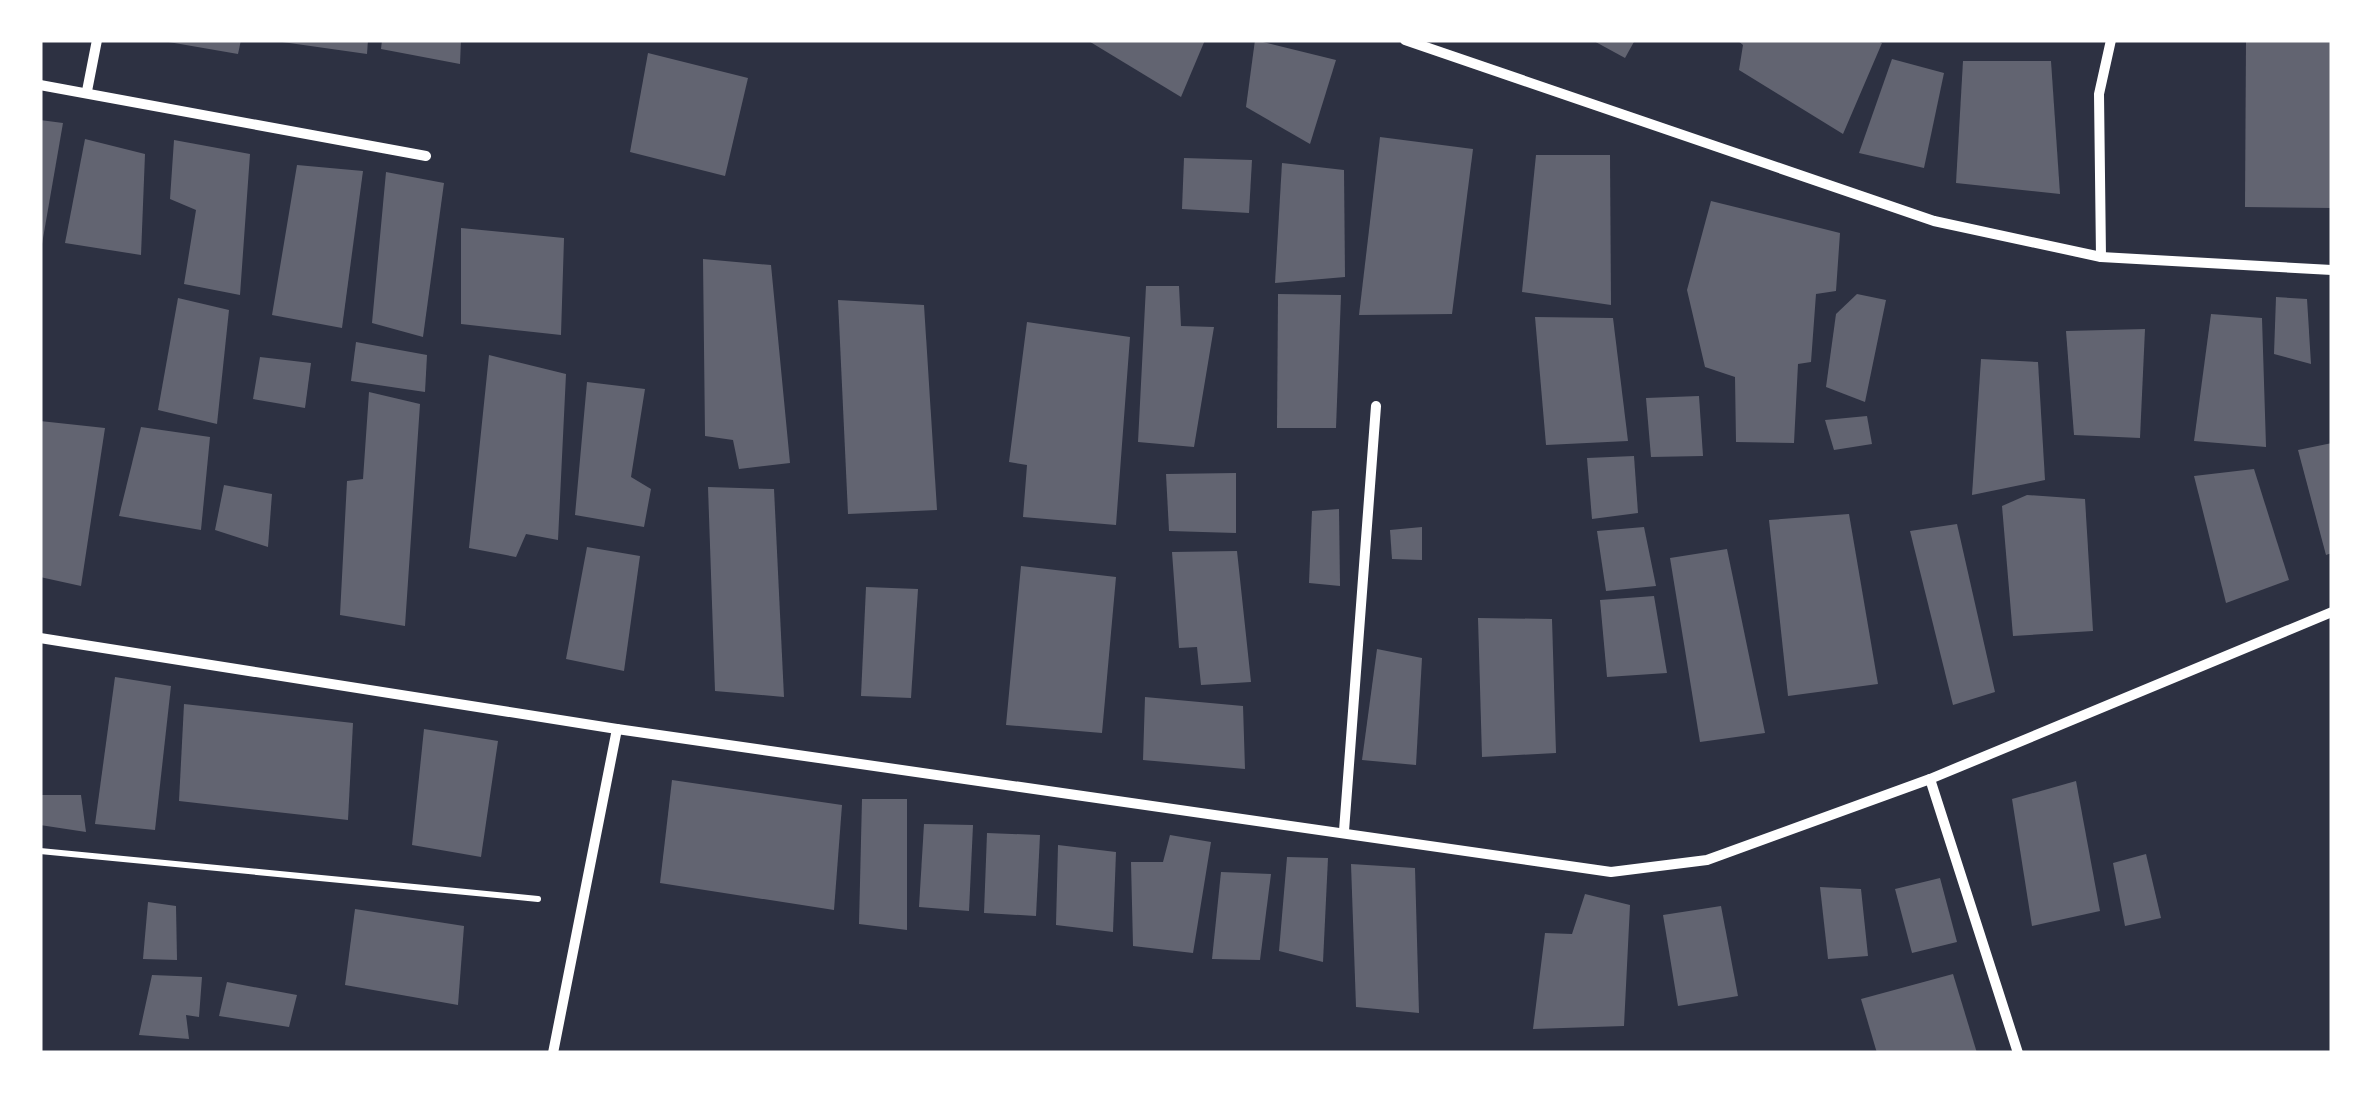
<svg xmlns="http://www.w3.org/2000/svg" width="2372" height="1093" font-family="Quicksand,sans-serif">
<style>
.building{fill:#626471}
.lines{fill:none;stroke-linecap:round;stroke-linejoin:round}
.path{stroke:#fff;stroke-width:6}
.minor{stroke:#fff;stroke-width:10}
</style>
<rect width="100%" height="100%" fill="#2d3142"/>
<g class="building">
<path d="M157 40H241L238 54Z"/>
<path d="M268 40H368L367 54Z"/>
<path d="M382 40H461L460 64 381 49Z"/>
<path d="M1087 40H1205L1181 97Z"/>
<path d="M1255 40 1336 60 1310 144 1246 107Z"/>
<path d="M1592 40H1635L1625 58Z"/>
<path d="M1737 40H1875L1882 43 1843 134 1739 70 1743 45Z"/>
<path d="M2246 40H2332V208L2245 207Z"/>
<path d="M648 53 748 78 725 176 630 152Z"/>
<path d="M1892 59 1944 73 1924 168 1859 153Z"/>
<path d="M1963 61H2051L2060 194 1956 183Z"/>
<path d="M40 120 63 123 42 244 40 243Z"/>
<path d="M1380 137 1473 149 1452 314 1359 315Z"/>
<path d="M85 139 145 154 141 255 65 243Z"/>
<path d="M174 140 250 154 240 295 184 284 196 210 170 199Z"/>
<path d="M1536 155H1610L1611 305 1522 292Z"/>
<path d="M1184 158 1252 160 1249 213 1182 209Z"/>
<path d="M1282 163 1344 170 1345 277 1275 283Z"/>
<path d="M297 165 363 171 342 328 272 315Z"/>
<path d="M386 172 444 183 423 337 372 323Z"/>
<path d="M1711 201 1840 233 1836 291 1816 294 1811 362 1798 364 1794 443 1736 442 1735 377 1705 367 1687 290Z"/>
<path d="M461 228 564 238 561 335 461 324Z"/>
<path d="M703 259 771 265 790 463 739 469 733 440 705 436Z"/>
<path d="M1146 286H1179L1181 326 1214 327 1194 447 1138 442Z"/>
<path d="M1278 294 1341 295 1336 428H1277Z"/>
<path d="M1857 294 1886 300 1865 402 1826 387 1836 314Z"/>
<path d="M2276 297 2307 299 2311 364 2274 354Z"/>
<path d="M178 298 229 310 217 424 158 410Z"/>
<path d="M838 300 924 305 937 510 848 514Z"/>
<path d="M2211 314 2262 318 2266 447 2194 441Z"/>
<path d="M1535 317 1613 318 1628 441 1546 445Z"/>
<path d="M1027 322 1130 337 1116 525 1023 517 1027 465 1009 462Z"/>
<path d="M2145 329 2140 438 2074 435 2066 331Z"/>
<path d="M356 342 427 355 425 392 351 381Z"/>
<path d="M489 355 566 374 558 540 526 534 516 557 469 548Z"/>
<path d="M260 357 311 363 305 408 253 399Z"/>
<path d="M1981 359 2038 362 2045 480 1972 495Z"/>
<path d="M587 382 645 389 631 477 651 489 644 527 575 515Z"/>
<path d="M369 392 420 404 405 626 340 615 347 481 363 479Z"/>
<path d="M1699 396 1703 456 1651 457 1646 398Z"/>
<path d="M1867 416 1872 444 1834 450 1825 420Z"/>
<path d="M40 421 105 428 81 586 40 577Z"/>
<path d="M141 427 210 437 201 530 119 516Z"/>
<path d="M2332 443V553L2326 555 2298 450Z"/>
<path d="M1634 456 1638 513 1592 519 1587 458Z"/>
<path d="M2254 469 2289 580 2226 603 2194 476Z"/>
<path d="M1236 473V533L1169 531 1166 474Z"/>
<path d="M224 485 272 494 268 547 215 530Z"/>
<path d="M708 487 774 489 784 697 715 691Z"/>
<path d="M2027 495 2085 499 2093 631 2013 636 2002 506Z"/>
<path d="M1339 509 1340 586 1309 583 1312 511Z"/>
<path d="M1849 514 1878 684 1788 696 1769 520Z"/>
<path d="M1957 524 1995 692 1953 705 1910 531Z"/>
<path d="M1422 527V560L1392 559 1390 530Z"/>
<path d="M1644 527 1656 586 1606 591 1597 531Z"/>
<path d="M587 547 640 556 624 671 566 659Z"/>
<path d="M1727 549 1765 733 1700 742 1670 558Z"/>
<path d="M1237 551 1251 682 1201 685 1197 647 1179 648 1172 552Z"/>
<path d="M1021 566 1116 577 1102 733 1006 725Z"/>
<path d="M866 587 918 589 911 698 861 696Z"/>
<path d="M1654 596 1667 673 1607 677 1600 600Z"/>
<path d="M1478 618 1552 619 1556 753 1482 757Z"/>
<path d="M1377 649 1422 658 1416 765 1362 760Z"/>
<path d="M115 677 171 686 155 830 95 824Z"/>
<path d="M1145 697 1243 706 1245 769 1143 760Z"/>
<path d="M184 704 353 723 348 820 179 801Z"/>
<path d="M424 729 498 741 481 857 412 845Z"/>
<path d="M672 780 842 805 834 910 660 883Z"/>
<path d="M2076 781 2100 911 2032 926 2012 799Z"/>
<path d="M41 795H81L86 832 40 825Z"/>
<path d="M862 799H907V930L859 924Z"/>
<path d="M924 824 973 825 969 911 919 907Z"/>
<path d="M987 833 1040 835 1036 916 984 913Z"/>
<path d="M1170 835 1211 842 1193 953 1133 946 1131 862H1163Z"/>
<path d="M1058 845 1116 852 1113 932 1056 925Z"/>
<path d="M2146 854 2161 918 2125 926 2113 863Z"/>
<path d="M1287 857 1328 858 1323 962 1279 951Z"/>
<path d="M1351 864 1415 868 1419 1013 1356 1007Z"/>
<path d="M1221 872 1271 874 1260 960 1212 959Z"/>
<path d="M1940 878 1957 942 1912 953 1895 889Z"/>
<path d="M1820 887 1861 889 1868 956 1828 959Z"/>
<path d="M1585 894 1630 905 1624 1026 1533 1029 1545 933 1572 934Z"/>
<path d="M148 902 176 906 177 960 143 959Z"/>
<path d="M1721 906 1738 996 1678 1006 1663 915Z"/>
<path d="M355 909 464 926 458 1005 345 985Z"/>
<path d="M1953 974 1977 1053H1877L1861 999Z"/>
<path d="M152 975 202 977 199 1017 186 1015 189 1039 139 1035Z"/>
<path d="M227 982 297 995 289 1027 219 1016Z"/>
</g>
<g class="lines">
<path class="path" d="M40 851 538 899"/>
<g class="minor">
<path d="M1405 40 1934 221 2101 257 2332 270"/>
<path d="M40 85 426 156"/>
<path d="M87 91 97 40"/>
<path d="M2101 257 2099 94 2111 40"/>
<path d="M40 638 617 729 1611 872 1707 860 1930 779 2332 612"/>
<path d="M1930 779 2018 1053"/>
<path d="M1344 831 1376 406"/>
<path d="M553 1053 617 729"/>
</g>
</g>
<rect width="2372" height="1093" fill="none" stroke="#ffffff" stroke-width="85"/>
</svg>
